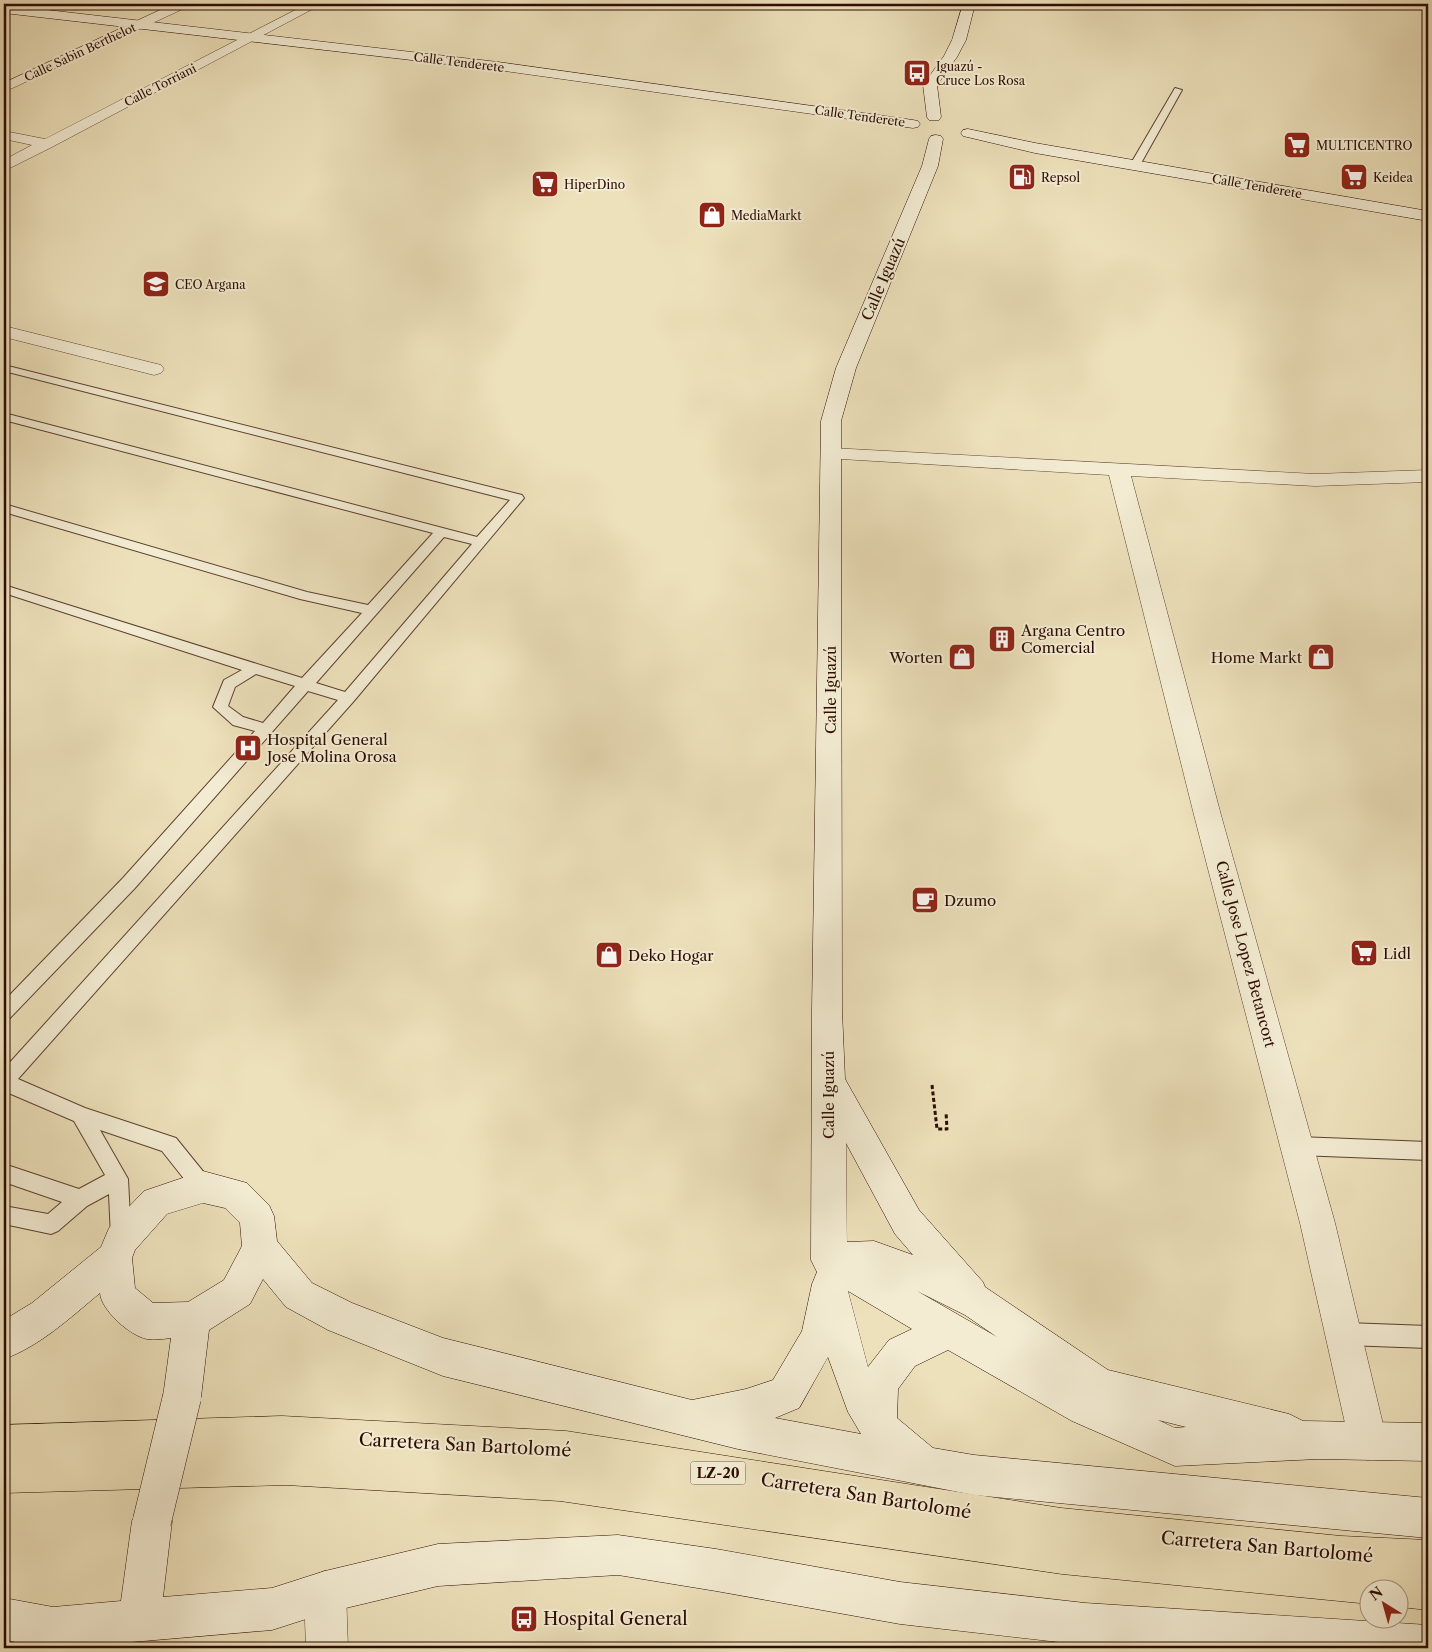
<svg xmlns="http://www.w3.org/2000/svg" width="1432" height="1652" font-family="'Libre Caslon Text',serif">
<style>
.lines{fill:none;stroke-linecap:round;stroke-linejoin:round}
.lane-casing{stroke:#5d412f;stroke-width:2}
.street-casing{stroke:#5d412f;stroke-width:1}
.secondary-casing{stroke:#2d0c00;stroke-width:1}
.primary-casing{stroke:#2d0c00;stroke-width:1}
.path{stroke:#2d0c00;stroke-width:3;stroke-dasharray:4 2.5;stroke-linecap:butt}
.lane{fill:#f3ecd3;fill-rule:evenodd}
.street{fill:#f3ecd3;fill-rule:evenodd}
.secondary{fill:#f3ecd3;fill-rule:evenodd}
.primary{fill:#ede1bb;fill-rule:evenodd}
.secondary-bridge-casing{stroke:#2d0c00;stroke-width:39;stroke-linecap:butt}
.secondary-bridge{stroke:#f3ecd3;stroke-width:38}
.labels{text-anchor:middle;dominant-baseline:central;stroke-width:4;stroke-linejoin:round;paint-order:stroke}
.far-street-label{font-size:12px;fill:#2d0c00;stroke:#f3ecd3}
.far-poi-label{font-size:12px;fill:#2d0c00;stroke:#f3ecd3;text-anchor:start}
.shield{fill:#f3ecd3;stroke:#684f3f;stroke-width:1}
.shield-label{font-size:14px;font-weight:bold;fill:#2d0c00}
.street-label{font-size:15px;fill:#2d0c00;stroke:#f3ecd3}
.poi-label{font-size:15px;fill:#2d0c00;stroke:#f3ecd3;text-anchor:start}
.near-street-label{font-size:18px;fill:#2d0c00;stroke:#f3ecd3}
.near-poi-label{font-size:18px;fill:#2d0c00;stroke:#f3ecd3;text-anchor:start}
</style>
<rect width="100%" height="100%" fill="#ede1bb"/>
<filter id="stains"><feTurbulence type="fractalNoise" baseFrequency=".004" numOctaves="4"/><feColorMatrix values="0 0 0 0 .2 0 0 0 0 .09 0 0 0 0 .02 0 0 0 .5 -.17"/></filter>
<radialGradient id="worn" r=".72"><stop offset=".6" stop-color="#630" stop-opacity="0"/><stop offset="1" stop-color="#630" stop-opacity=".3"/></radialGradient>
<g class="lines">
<g class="lane-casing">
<g id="lane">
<path d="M1175 88 1182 90 1140 165 1138 167H1132L1130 165Z"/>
<path d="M4 365 522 495 524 498 353 702 18 1079 85 1108 176 1138 210 1180 213 1187 210 1194 203 1196 196 1194 162 1151 100 1130 128 1179 131 1238 128 1245 121 1248 114 1245 111 1238 109 1194 87 1206 58 1231 51 1234 4 1224V1206L48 1214 62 1202 4 1182V1164L79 1189 105 1175 74 1121 4 1091V1069L338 700 308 691 135 888 10 1018 4 1021V1001L123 878 255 731 233 725 213 707 224 680 242 670 4 593V585L302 678 362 613 300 599 4 512V504L307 592 368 605 433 533 4 420V413L477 537 510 500 4 371ZM444 537 472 544 345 692 316 683ZM256 674 295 686 263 723 243 717 228 706 235 687Z"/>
<path d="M1298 1137 1428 1142V1160L1298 1155 1291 1152 1288 1146 1291 1140Z"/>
<path d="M1346 1323 1428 1326V1348L1346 1345 1338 1342 1335 1334 1338 1326Z"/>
</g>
</g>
<g class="street-casing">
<g id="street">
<path d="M4 4H18L16 7 4 11Z"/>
<path d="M173 4H189L187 7 4 92V83Z"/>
<path d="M307 4H322L52 147 4 171V160L32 145 4 139V131L45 139Z"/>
<path d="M4 326 161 365 164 369 161 373 154 375 4 337Z"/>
<path d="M831 448 1315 474 1428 470V482L1315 486 1131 476 1221 815 1335 1223 1387 1441 1382 1455 1368 1460 1354 1455 1349 1441 1300 1223 1194 815 1109 475 824 458 821 454 824 450Z"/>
<path d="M325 1571 340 1577 346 1592 348 1648H306L304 1592 310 1577Z"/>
</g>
</g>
<g class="secondary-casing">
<g id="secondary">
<path d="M963 4H975L966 40 957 57 937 85 941 117 939 120H929L927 117 923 85 944 56 952 40Z"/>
<path d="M4 5 498 62 913 120 918 121 920 124 918 127 913 128 498 70 4 13Z"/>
<path d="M968 129 1035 143 1428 211V221L1035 153 963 136 961 133 963 130Z"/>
<path d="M936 135 941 136 943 139 938 166 856 368 841 421 842 1011 845 1079 919 1210 983 1282 985 1287 1108 1370 1289 1414 1303 1421 1428 1423V1461L1318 1459 1175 1466 1072 1421 948 1350 915 1366 898 1389 897 1418 933 1448 974 1455 1428 1498V1538L974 1495 738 1449 443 1376 328 1330 286 1307 263 1279 250 1304 209 1330 201 1397 195 1410 182 1416 169 1410 163 1397 171 1338C164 1339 154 1340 147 1339 130 1336 101 1310 100 1293 70 1318 40 1346 4 1359V1320L32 1303 101 1247 109 1228 144 1191 203 1171 247 1183 269 1205 274 1216 277 1241 312 1283 352 1303 443 1338 692 1400 746 1389 773 1380 802 1331 812 1284 817 1272 811 1260 812 1011 821 421 836 368 922 166 929 139 931 136ZM846 1143 895 1234 913 1255 874 1241 847 1242ZM203 1203 225 1208 240 1223 242 1246 224 1280 188 1302 153 1303 135 1288 132 1258 135 1250 167 1214ZM848 1291 912 1329 889 1340 868 1367ZM917 1291 965 1315 997 1337ZM828 1357 848 1412 861 1434 775 1418 799 1408ZM1158 1420 1186 1427 1175 1428Z"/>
<path d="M152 1501 166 1507 172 1521 163 1597 272 1588 325 1571 438 1544 618 1535 716 1549 900 1582 1085 1603 1428 1625V1648H1135L1085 1645 900 1624 716 1591 618 1575 438 1586 325 1613 272 1630 62 1648H49L4 1640V1598L53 1607 121 1601 132 1521 138 1507Z"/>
</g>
</g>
<g class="primary-casing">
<path id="primary" d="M282 1416 566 1431 1061 1508 1341 1536 1428 1540V1610L1400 1607V1590H1370V1604L1062 1574 560 1501 286 1485 4 1493V1425Z"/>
</g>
<path class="path" d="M932 1085 937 1129H947L946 1112"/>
<use href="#lane" class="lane"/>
<use href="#street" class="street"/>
<use href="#secondary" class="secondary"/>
<use href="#primary" class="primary"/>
<g class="secondary-bridge-casing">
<path id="secondary-bridge" d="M152 1521 182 1397"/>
</g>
<use href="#secondary-bridge" class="secondary-bridge"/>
</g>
<defs>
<g id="bus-square" transform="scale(1.4375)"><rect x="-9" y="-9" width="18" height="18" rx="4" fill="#8f2418" stroke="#f3ecd3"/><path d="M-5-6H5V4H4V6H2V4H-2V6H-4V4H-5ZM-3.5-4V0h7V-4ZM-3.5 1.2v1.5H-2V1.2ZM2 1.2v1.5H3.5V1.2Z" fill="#fff"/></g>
<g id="supermarket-square" transform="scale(1.4375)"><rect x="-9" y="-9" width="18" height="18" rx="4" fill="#8f2418" stroke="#f3ecd3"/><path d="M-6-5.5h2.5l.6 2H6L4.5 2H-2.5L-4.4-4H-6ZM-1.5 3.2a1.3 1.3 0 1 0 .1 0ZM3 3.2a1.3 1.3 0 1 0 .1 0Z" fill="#fff"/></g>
<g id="fuel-square" transform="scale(1.4375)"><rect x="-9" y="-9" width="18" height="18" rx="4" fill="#8f2418" stroke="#f3ecd3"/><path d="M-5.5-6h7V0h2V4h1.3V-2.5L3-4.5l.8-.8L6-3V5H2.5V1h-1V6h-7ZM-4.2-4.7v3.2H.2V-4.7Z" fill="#fff"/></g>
<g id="shop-square" transform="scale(1.4375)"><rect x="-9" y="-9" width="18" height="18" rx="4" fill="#8f2418" stroke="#f3ecd3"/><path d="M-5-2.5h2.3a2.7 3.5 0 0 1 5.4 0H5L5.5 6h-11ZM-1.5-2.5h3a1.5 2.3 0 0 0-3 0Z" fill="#fff"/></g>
<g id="school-square" transform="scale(1.4375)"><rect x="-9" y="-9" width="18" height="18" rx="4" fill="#8f2418" stroke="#f3ecd3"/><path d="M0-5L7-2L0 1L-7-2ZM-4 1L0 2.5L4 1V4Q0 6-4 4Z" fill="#fff"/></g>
<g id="building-square" transform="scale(1.4375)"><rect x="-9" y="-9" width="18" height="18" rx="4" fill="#8f2418" stroke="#f3ecd3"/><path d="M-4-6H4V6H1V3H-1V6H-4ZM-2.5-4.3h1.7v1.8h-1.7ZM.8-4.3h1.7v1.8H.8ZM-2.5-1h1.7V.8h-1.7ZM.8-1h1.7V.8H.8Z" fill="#fff"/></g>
<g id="hospital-square" transform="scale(1.4375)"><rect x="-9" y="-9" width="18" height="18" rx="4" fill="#8f2418" stroke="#f3ecd3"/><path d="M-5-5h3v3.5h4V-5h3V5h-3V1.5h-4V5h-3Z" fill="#fff"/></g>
<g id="cafe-square" transform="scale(1.4375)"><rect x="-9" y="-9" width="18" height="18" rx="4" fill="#8f2418" stroke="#f3ecd3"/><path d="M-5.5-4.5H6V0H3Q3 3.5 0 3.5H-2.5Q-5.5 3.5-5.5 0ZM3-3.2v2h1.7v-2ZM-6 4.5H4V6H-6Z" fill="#fff"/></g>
</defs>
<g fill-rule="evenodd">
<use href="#bus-square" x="917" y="73"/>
<use href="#supermarket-square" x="1297" y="145"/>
<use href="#fuel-square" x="1022" y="177"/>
<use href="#supermarket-square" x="1354" y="177"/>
<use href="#supermarket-square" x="545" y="184"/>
<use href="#shop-square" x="712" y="215"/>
<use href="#school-square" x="156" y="284"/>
<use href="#building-square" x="1002" y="639"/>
<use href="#shop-square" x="962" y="657"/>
<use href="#shop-square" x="1321" y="657"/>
<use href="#hospital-square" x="248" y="748"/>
<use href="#cafe-square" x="925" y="900"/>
<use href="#supermarket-square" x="1364" y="953"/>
<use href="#shop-square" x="609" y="955"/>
<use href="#bus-square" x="524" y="1619"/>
</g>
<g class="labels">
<g class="far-street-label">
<text transform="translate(80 52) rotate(-25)">Calle Sabin Berthelot</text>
<text transform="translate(459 62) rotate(7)">Calle Tenderete</text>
<text transform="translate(160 85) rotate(-27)">Calle Torriani</text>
<text transform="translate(860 116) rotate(8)">Calle Tenderete</text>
<text transform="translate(1257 186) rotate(10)">Calle Tenderete</text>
</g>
<g class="far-poi-label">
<text x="936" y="66">Iguazú -<tspan x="936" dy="14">Cruce Los Rosa</tspan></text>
<text x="1316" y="145">MULTICENTRO</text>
<text x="1041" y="177">Repsol</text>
<text x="1373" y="177">Keidea</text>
<text x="564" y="184">HiperDino</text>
<text x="731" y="215">MediaMarkt</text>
<text x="175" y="284">CEO Argana</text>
</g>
<rect class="shield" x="690.5" y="1461.5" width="55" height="23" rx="4"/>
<g class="shield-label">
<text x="718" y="1473">LZ-20</text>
</g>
<g class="street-label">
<text transform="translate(883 279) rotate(-67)">Calle Iguazú</text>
<text transform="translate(830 690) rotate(-90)">Calle Iguazú</text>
<text transform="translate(1246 954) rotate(75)">Calle Jose Lopez Betancort</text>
<text transform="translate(828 1095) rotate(-90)">Calle Iguazú</text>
</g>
<g class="poi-label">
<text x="1021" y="630">Argana Centro<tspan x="1021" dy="17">Comercial</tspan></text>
<text x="943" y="657" text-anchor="end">Worten</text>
<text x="1302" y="657" text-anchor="end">Home Markt</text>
<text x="267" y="739">Hospital General<tspan x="267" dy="17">Jose Molina Orosa</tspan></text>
<text x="944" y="900">Dzumo</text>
<text x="1383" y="953">Lidl</text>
<text x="628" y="955">Deko Hogar</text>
</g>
<g class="near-street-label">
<text transform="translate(465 1445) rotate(3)">Carretera San Bartolomé</text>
<text transform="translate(866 1496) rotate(9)">Carretera San Bartolomé</text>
<text transform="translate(1267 1547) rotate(5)">Carretera San Bartolomé</text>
</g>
<g class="near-poi-label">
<text x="543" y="1619">Hospital General</text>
</g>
</g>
<rect width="1432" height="1652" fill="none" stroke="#ede1bb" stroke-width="20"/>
<rect x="5" y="5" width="1422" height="1642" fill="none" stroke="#2d0c00" stroke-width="2.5"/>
<rect x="10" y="10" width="1412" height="1632" fill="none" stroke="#2d0c00"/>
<g transform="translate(1384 1604) rotate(323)"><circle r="24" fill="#f3ecd3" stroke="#a4927f"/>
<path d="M0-4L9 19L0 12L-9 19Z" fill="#8f2418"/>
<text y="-8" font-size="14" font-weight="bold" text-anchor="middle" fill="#2d0c00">N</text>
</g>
<rect width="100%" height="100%" filter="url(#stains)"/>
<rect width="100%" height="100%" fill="url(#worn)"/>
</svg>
